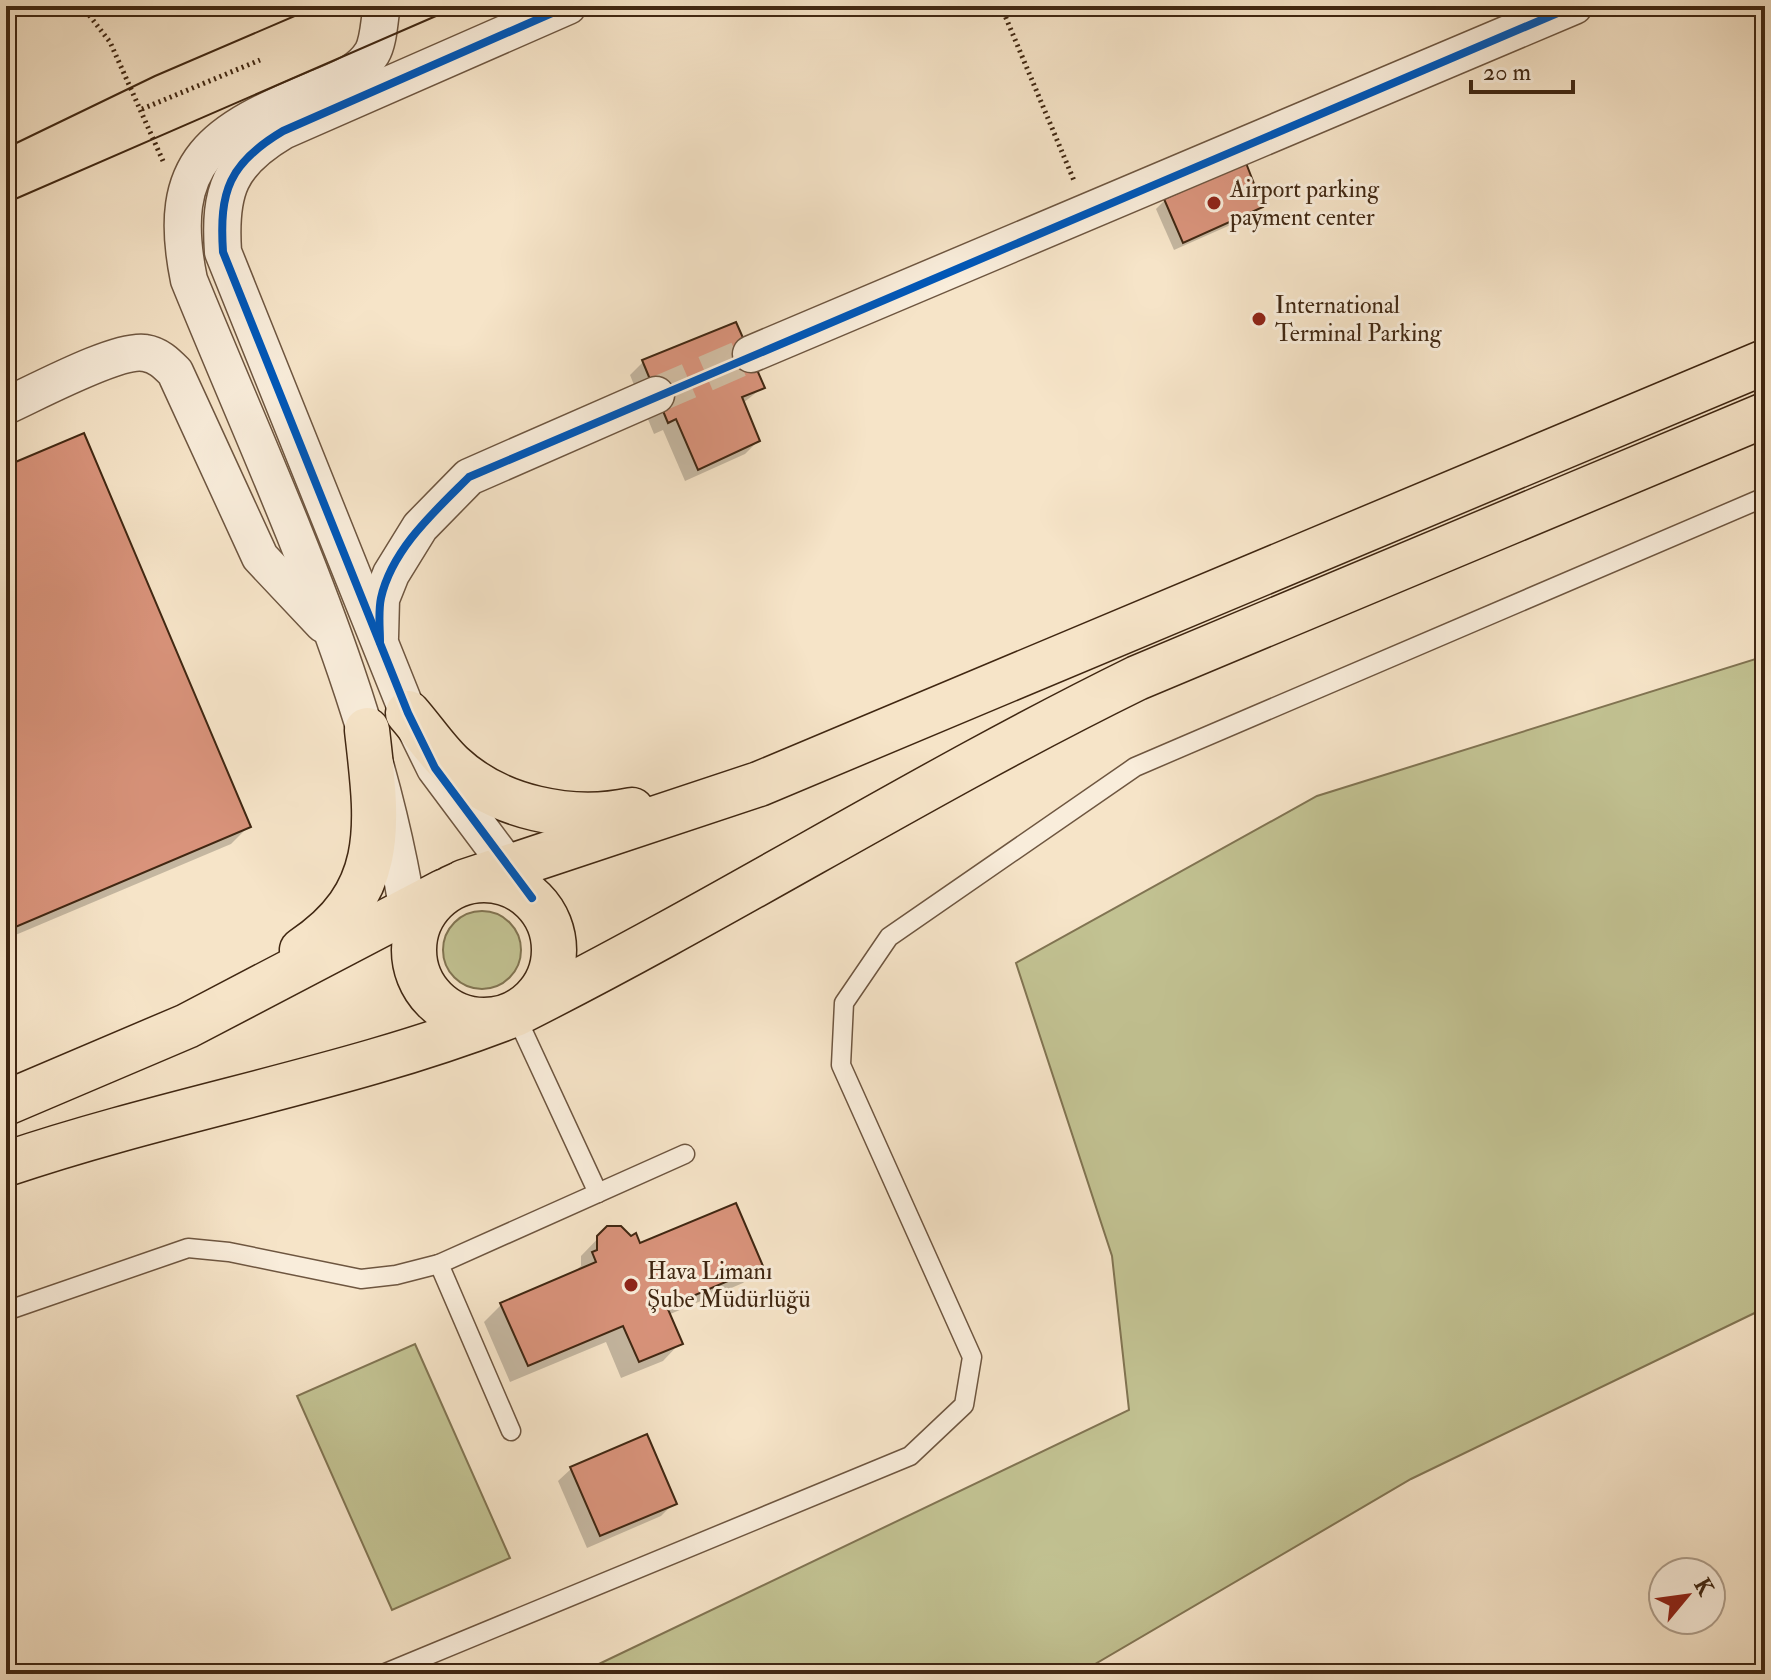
<svg xmlns="http://www.w3.org/2000/svg" width="1771" height="1680" font-family="'IM FELL Double Pica',serif">
<style>
.green{fill:#c2c292;stroke:#817452;stroke-width:2}
.shadow{fill:#0003}
.building{fill:#d9937b;stroke:#402712;stroke-width:2}
.lines{fill:none;stroke-linecap:round;stroke-linejoin:round}
.minor-tunnel{stroke:#d2bea4;stroke-width:36;stroke-dasharray:36 18;stroke-linecap:butt}
.service-casing{stroke:#6e5640;stroke-width:21}
.minor-casing{stroke:#6e5640;stroke-width:39}
.primary-casing{stroke:#402712;stroke-width:47}
.path{stroke:#402712;stroke-width:5;stroke-dasharray:2 4;stroke-linecap:butt}
.service{stroke:#f9eddb;stroke-width:18}
.minor{stroke:#f9eddb;stroke-width:36}
.primary{stroke:#f6e4c8;stroke-width:44}
.tram{stroke:#402712;stroke-width:2}
.cycleway-casing{stroke:#f9eddb;stroke-width:13}
.cycleway{stroke:#0057b8;stroke-width:8}
.poi-dot{fill:#8f2418;stroke:#f9eddb;stroke-width:3}
.labels{text-anchor:middle;dominant-baseline:central;stroke-width:6;stroke-linejoin:round;paint-order:stroke}
.poi-label{font-size:24px;fill:#402712;stroke:#f9eddb;text-anchor:start}
</style>
<rect width="100%" height="100%" fill="#f6e4c8"/>
<filter id="stains"><feTurbulence type="fractalNoise" baseFrequency=".0025" numOctaves="4"/><feColorMatrix values="0 0 0 0 .2 0 0 0 0 .09 0 0 0 0 .02 0 0 0 .5 -.17"/></filter>
<radialGradient id="worn" r=".72"><stop offset=".6" stop-color="#630" stop-opacity="0"/><stop offset="1" stop-color="#630" stop-opacity=".3"/></radialGradient>
<g class="green">
<path d="M1765 656V1308L1411 1479 1078 1674H578L1129 1410 1112 1256 1016 963 1317 796Z"/>
<circle cx="482" cy="950" r="39"/>
<path d="M415 1344 510 1558 392 1610 297 1396Z"/>
</g>
<g class="shadow">
<path d="M1165 200 1261 207 1253 215 1174 250 1156 209Z"/>
<path d="M643 362 762 388 743 403 758 441 745 454 685 481 663 430 654 434 630 375Z"/>
<path d="M6 468 248 827 231 844 6 939Z"/>
<path d="M608 1228 639 1246 760 1266 743 1283 668 1315 680 1343 663 1361 621 1378 606 1342 510 1382 484 1322 501 1305 575 1271 581 1266V1256Z"/>
<path d="M572 1468 674 1503 661 1516 587 1548 558 1481Z"/>
</g>
<g class="building">
<path d="M1246 163 1263 207 1183 243 1164 199Z"/>
<path d="M736 322 765 388 742 397 760 441 698 470 676 419 668 423 642 360Z"/>
<path d="M84 433 251 827 6 931V466Z"/>
<path d="M736 1203 763 1266 667 1307 683 1344 639 1362 623 1326 528 1366 500 1303 596 1262 592 1252 597 1250V1236L607 1226H621L631 1236 636 1233 640 1243Z"/>
<path d="M647 1434 677 1504 600 1536 570 1467Z"/>
</g>
<g class="lines">
<path class="minor-tunnel" d="M656 395 751 354"/>
<g class="service-casing">
<g id="service">
<path d="M515 1014 598 1193"/>
<path d="M439 1264 511 1431"/>
<path d="M6 1311 188 1248 229 1252 361 1279 396 1275 439 1264 685 1154"/>
<path d="M383 1674 910 1456 964 1405 972 1357 841 1065 844 1003 889 937 1135 767 1765 497"/>
</g>
</g>
<g class="minor-casing">
<g id="minor">
<path d="M382 6C379 20 379 41 372 53 359 74 337 80 316 89 215 131 164 159 189 280 278 499 386 718 414 955"/>
<path d="M751 354 1574 6"/>
<path d="M6 406C35 393 118 348 145 353 158 355 166 363 175 372L260 557 323 624"/>
<path d="M380 637 381 599 391 574 420 527 469 477 656 395"/>
<path d="M532 898 435 768 408 713 223 252C219 191 229 163 283 131L568 6"/>
</g>
</g>
<g class="primary-casing">
<g id="primary">
<path d="M408 713C423 730 436 750 452 765 498 808 571 823 632 810"/>
<circle cx="484" cy="950" r="70"/>
<path d="M464 882 759 784 1765 362"/>
<path d="M302 950C390 892 377 820 367 730"/>
<path d="M6 1103 187 1026 443 892"/>
<path d="M6 1164C174 1107 350 1079 515 1014 726 908 925 782 1137 678L1765 415"/>
</g>
</g>
<g class="path">
<path d="M82 6 110 42 163 161"/>
<path d="M1001 6 1075 183"/>
<path d="M142 109 260 60"/>
</g>
<use href="#service" class="service"/>
<use href="#minor" class="minor"/>
<use href="#primary" class="primary"/>
<g class="tram">
<path d="M6 148 155 76 318 6"/>
<path d="M6 203 459 6"/>
</g>
<g class="cycleway-casing">
<g id="cycleway">
<path d="M380 642C380 628 378 612 381 598 392 549 435 511 469 477L1574 6"/>
<path d="M532 898 435 768 408 713 223 252C219 191 229 163 283 131L568 6"/>
</g>
</g>
<use href="#cycleway" class="cycleway"/>
</g>
<g class="poi-dot">
<circle cx="1214" cy="203" r="8"/>
<circle cx="1259" cy="319" r="8"/>
<circle cx="631" cy="1285" r="8"/>
</g>
<g class="labels">
<g class="poi-label">
<text x="1230" y="189">Airport parking<tspan x="1230" dy="28">payment center</tspan></text>
<text x="1275" y="305">International<tspan x="1275" dy="28">Terminal Parking</tspan></text>
<text x="647" y="1271">Hava Limanı<tspan x="647" dy="28">Şube Müdürlüğü</tspan></text>
</g>
</g>
<rect width="1771" height="1680" fill="none" stroke="#f6e4c8" stroke-width="32"/>
<rect x="8" y="8" width="1755" height="1664" fill="none" stroke="#402712" stroke-width="4"/>
<rect x="16" y="16" width="1739" height="1648" fill="none" stroke="#402712" stroke-width="2"/>
<g transform="translate(1687 1596) rotate(61)"><circle r="38" fill="#f9eddb" stroke="#af9e8b" stroke-width="2"/>
<path d="M0-6L14 30L0 20L-14 30Z" fill="#8f2418"/>
<text y="-12" font-size="22" font-weight="bold" text-anchor="middle" fill="#402712">K</text>
</g>
<path d="M1471 80v12h102v-12" fill="none" stroke="#402712" stroke-width="4"/>
<text x="1483" y="80" font-size="24" fill="#402712" stroke="#f9eddb" stroke-width="6" paint-order="stroke">20 m</text>
<rect width="100%" height="100%" filter="url(#stains)"/>
<rect width="100%" height="100%" fill="url(#worn)"/>
</svg>
